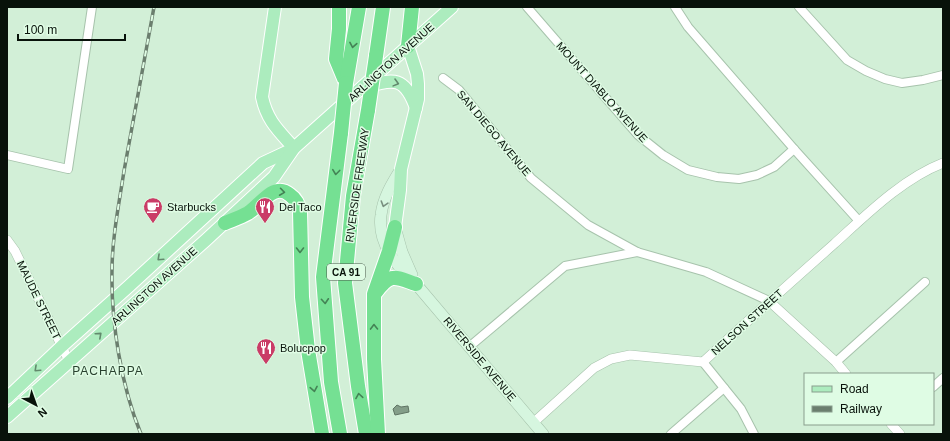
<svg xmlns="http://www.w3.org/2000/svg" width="950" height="441" font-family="Helvetica,sans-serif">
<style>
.water{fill:#849e89;stroke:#5f7463}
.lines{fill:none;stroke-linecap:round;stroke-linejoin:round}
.minor-casing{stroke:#a7c3ac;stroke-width:10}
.tertiary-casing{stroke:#a7c3ac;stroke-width:10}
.secondary-casing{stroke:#a7c3ac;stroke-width:12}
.primary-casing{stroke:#fff;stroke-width:14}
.motorway-casing{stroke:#fff;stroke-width:16}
.minor{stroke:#fff;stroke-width:8}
.tertiary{stroke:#fff;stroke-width:9}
.secondary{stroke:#d6f6df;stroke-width:11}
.primary{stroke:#acecbe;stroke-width:12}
.motorway{stroke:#75e093;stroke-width:14}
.rail-casing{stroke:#6b7e6e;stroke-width:3.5}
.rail{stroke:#dffce4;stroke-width:2;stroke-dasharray:6;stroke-linecap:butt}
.motorway-bridge-casing{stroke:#fff;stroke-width:16;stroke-linecap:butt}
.motorway-bridge{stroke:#75e093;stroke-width:14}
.oneway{stroke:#448355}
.oneway2{stroke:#628a6d}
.oneway3{stroke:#798f7f}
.labels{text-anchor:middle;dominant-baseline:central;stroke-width:3;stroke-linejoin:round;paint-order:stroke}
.shield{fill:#dffce4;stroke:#48584b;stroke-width:1}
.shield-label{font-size:10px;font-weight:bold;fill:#08120a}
.street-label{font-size:11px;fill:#08120a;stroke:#dffce4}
.poi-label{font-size:11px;fill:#08120a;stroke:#dffce4;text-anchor:start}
.neighbourhood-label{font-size:12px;letter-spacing:1px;fill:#29412f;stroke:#dffce4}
</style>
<rect width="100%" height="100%" fill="#d2efd7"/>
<path class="water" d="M397 405 401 407 408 406 409 412 395 415 393 409Z"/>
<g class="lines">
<g class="minor-casing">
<g id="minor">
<path d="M527 7 638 135 663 155 688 170 717 177 739 179 757 175 774 167 794 149"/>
<path d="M675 7 688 27 794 149 859 221"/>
<path d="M799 7 847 60 866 71 885 79 902 83 923 80 943 75"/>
<path d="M443 78 459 90 531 178 588 225 637 252 706 272 769 301"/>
<path d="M7 155 68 169 92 7"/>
<path d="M469 347 565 266 637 252"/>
<path d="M703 362 741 409 754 434"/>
<path d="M836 362 925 282"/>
<path d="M933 387 943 378"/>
<path d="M671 434 724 388"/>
</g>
</g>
<g class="tertiary-casing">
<g id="tertiary">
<path d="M7 240 15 251 69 361"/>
<path d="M769 301 836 362 846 374"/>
<path d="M533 423 594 368 611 359 630 355 703 362C746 322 790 283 834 244 866 215 902 179 943 163"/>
<path d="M891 424 900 434"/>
</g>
</g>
<g class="secondary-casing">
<g id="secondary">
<path d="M401 169C392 183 383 198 381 215 377 242 397 267 416 284L543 434"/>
<path d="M395 227 402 252 412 275"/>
</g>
</g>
<g class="primary-casing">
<g id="primary">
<path d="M275 7 262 97C267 121 279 131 294 148"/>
<path d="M366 87C394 78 405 77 416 108"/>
<path d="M395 227 400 190 401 169 418 99V84L417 74 408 46"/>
<path d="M7 398 62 346 128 287 263 163 293 149"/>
<path d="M7 417 206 240 274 177 294 148 452 7"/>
</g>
</g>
<g class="motorway-casing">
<g id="motorway">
<path d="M339 7V29L336 59 346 83"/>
<path d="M408 46 412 7"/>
<path d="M376 56 383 7"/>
<path d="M346 83 359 7"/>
<path d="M225 223C232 220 241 217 248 213 261 205 274 181 290 195 296 199 298 204 300 211L302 297 308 350 322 434"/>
<path d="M376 292C391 272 395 277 416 284"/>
<path d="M340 434 331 382 323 277 341 133"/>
<path d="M366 434 358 386 345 283 353 196 368 110"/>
<path d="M378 434 374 359V294L389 251 395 227"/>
</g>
</g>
<use href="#minor" class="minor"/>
<use href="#tertiary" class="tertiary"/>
<use href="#secondary" class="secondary"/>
<use href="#primary" class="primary"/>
<use href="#motorway" class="motorway"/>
<g class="rail-casing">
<path id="rail" d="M141 434C121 386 111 322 112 271 112 238 119 204 124 171 134 116 144 62 154 7"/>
</g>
<use href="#rail" class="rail"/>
<g class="motorway-bridge-casing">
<g id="motorway-bridge">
<path d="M368 110 376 56"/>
<path d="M341 133 346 83"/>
</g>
</g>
<use href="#motorway-bridge" class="motorway-bridge"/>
</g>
<defs><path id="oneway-chevron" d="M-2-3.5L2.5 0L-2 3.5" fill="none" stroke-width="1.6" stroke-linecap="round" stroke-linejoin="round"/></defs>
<g class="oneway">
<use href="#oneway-chevron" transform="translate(353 45) rotate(100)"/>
<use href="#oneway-chevron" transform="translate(336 172) rotate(97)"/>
<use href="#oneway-chevron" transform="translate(282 192) rotate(8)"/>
<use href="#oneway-chevron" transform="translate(300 250) rotate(90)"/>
<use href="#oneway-chevron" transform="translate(325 301) rotate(86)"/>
<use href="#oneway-chevron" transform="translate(374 327) rotate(-91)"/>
<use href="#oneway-chevron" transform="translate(314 389) rotate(80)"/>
<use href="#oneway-chevron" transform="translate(359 396) rotate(-99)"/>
</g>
<g class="oneway2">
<use href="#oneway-chevron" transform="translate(396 83) rotate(15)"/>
<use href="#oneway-chevron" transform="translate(160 258) rotate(137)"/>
<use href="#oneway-chevron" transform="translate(99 335) rotate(-42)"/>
<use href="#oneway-chevron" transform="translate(37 369) rotate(137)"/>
</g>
<use class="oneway3" href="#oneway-chevron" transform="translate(384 204) rotate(107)"/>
<defs>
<g id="cafe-pin" transform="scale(1)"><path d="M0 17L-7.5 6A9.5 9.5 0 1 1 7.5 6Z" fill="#ca3c67" stroke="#dffce4"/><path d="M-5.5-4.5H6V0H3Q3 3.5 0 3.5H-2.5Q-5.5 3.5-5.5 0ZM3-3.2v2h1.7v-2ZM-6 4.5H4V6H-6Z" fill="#fff"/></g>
<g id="restaurant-pin" transform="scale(1)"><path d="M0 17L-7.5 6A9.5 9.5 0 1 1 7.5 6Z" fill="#ca3c67" stroke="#dffce4"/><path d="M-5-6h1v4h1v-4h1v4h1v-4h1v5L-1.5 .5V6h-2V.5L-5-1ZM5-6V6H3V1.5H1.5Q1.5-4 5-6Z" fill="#fff"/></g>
</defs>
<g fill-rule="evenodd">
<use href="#cafe-pin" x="153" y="207"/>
<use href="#restaurant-pin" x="265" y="207"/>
<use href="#restaurant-pin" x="266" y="348"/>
</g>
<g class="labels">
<rect class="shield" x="327" y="264" width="38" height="16" rx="3"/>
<g class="shield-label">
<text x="346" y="272">CA 91</text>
</g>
<g class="street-label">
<text transform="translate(391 62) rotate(-42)">ARLINGTON AVENUE</text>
<text transform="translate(602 92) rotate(48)">MOUNT DIABLO AVENUE</text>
<text transform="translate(494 133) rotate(50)">SAN DIEGO AVENUE</text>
<text transform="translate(357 185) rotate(-82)">RIVERSIDE FREEWAY</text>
<text transform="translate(154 286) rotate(-42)">ARLINGTON AVENUE</text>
<text transform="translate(39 300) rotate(64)">MAUDE STREET</text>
<text transform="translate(747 322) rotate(-42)">NELSON STREET</text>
<text transform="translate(480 359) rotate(50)">RIVERSIDE AVENUE</text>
</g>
<g class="poi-label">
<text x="167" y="207">Starbucks</text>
<text x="279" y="207">Del Taco</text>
<text x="280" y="348">Bolucpop</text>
</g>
<g class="neighbourhood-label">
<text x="108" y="371">PACHAPPA</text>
</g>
</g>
<rect width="950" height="441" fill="none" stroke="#08120a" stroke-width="16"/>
<rect x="804" y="373" width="130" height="52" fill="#dffce4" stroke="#899e8d"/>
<rect x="812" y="386" width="20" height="6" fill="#acecbe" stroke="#899e8d"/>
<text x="840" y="393" font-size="12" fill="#08120a">Road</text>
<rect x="812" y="406" width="20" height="6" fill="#6b7e6e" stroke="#899e8d"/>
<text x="840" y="413" font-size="12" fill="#08120a">Railway</text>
<g transform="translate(36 405) rotate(139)" stroke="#dffce4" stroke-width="3" paint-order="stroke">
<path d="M0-3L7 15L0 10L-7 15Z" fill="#08120a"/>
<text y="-6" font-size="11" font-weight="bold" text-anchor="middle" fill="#08120a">N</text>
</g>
<path d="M18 34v6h107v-6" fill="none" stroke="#08120a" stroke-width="2"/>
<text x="24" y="34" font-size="12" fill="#08120a" stroke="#dffce4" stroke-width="3" paint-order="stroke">100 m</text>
</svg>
